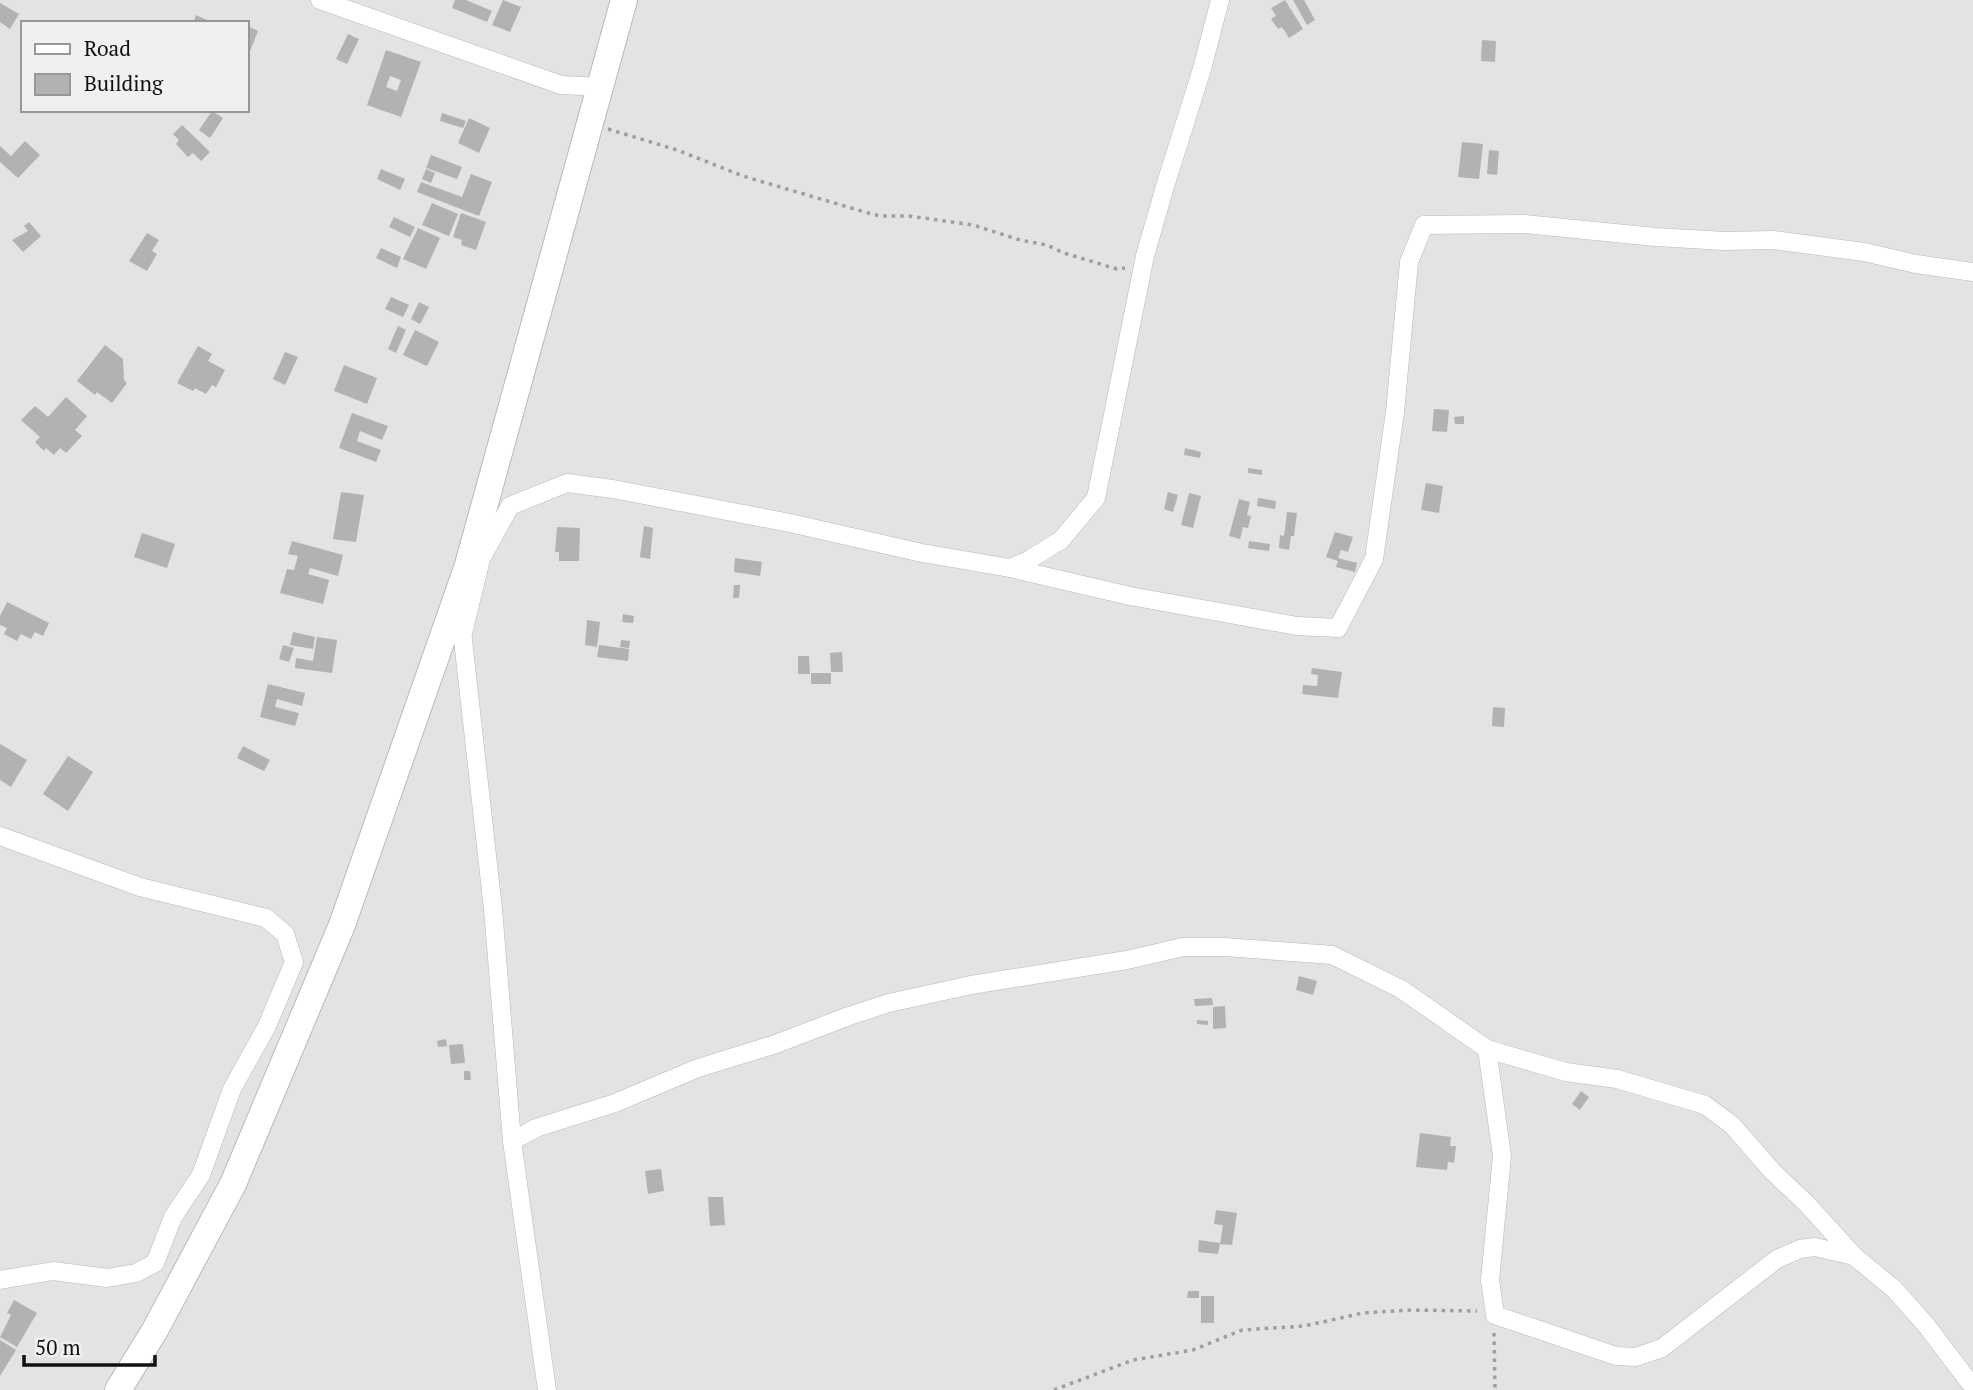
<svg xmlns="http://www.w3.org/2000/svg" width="1973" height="1390" font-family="'PT Serif',serif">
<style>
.building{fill:#b3b1b1;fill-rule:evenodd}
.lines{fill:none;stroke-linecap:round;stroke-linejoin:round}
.minor-casing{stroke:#b8b9bb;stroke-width:19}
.highway-casing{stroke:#b8b9bb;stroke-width:28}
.path{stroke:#9d9e9e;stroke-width:3.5;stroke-dasharray:3.5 5;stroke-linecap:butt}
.minor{stroke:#fff;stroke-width:18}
.highway{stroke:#fff;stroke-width:26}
</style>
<rect width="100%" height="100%" fill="#e2e3e4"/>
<g class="building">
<path d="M455 0H466L492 11 487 22 452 8Z"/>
<path d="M503 0 521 7 510 32 492 25Z"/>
<path d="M1285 0 1303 29 1289 38 1282 27 1278 29 1271 19 1276 16 1271 8Z"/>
<path d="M1293 0H1304L1315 20 1307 25Z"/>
<path d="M0 3 19 14 10 29 0 22Z"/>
<path d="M196 15 207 20 205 23H193Z"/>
<path d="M247 26 258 31 247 59Z"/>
<path d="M348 34 359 39 347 64 336 59Z"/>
<path d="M1482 40 1496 41 1495 62 1481 61Z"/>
<path d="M386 50 421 62 401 117 367 105ZM390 76 401 80 397 91 386 87Z"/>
<path d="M212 111 223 118 210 138 199 130Z"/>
<path d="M442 113 466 121 463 128 440 121Z"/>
<path d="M469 118 490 128 479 153 458 143Z"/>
<path d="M182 125 210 152 201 161 193 153 188 157 176 144 179 140 173 134Z"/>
<path d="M25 141 40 155 18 178 0 162V146L11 156Z"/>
<path d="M1462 142 1483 144 1479 179 1458 177Z"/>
<path d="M1489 150 1499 151 1497 175 1487 174Z"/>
<path d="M431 155 462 167 457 179 426 168Z"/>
<path d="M381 169 405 179 400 190 377 179Z"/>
<path d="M426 169 435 173 431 183 422 179Z"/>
<path d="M471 174 492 182 479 216 417 192 421 182 462 197Z"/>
<path d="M432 203 458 214 449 236 422 225Z"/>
<path d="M461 213 486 222 476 250 461 245 462 240 453 237Z"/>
<path d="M394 217 415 227 410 237 389 227Z"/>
<path d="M29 222 41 236 23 252 12 240 28 231 24 226Z"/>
<path d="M418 228 440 238 426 269 403 259Z"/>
<path d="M147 233 159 240 152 251 157 254 147 271 129 261Z"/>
<path d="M381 248 401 257 397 268 376 258Z"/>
<path d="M391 297 409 305 403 317 385 309Z"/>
<path d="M419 302 429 307 420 324 411 319Z"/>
<path d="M398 326 406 330 396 353 388 349Z"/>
<path d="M415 330 439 342 427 366 403 355Z"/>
<path d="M105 345 123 359 124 380 127 383 112 403 97 392 95 395 77 381Z"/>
<path d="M198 346 212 354 208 361 225 370 216 387 212 385 206 394 195 388 193 391 177 383Z"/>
<path d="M285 352 298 357 285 385 273 379Z"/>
<path d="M344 365 377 378 367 404 334 391Z"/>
<path d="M66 397 87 416 75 430 82 436 66 453 60 448 54 455 46 448 44 451 35 442 40 437 21 420 35 406 48 417Z"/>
<path d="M1434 409 1449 410 1447 432 1432 431Z"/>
<path d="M352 413 388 426 382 440 360 431 357 441 381 450 376 462 339 448Z"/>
<path d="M1464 416V424H1455L1454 417Z"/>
<path d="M1185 448 1201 452 1200 458 1184 455Z"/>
<path d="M1248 468 1262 470V475L1248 473Z"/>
<path d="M1426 483 1443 486 1439 513 1421 510Z"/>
<path d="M341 492 364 495 356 542 333 539Z"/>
<path d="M1168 492 1178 495 1173 512 1164 509Z"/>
<path d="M1189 493 1201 496 1193 528 1181 525Z"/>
<path d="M1258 498 1276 501 1275 509 1257 506Z"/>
<path d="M1239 499 1250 502 1247 515 1251 516 1248 528 1243 527 1240 539 1229 536Z"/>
<path d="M1287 512 1297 513 1294 536H1291L1289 550 1279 548 1280 535 1284 536Z"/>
<path d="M644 526 653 528 650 559 640 557Z"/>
<path d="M557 527 580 528 579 561H559V552H555Z"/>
<path d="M1335 532 1353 537 1348 552 1341 550 1338 558 1357 563 1355 572 1336 567 1338 561 1326 557Z"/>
<path d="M142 533 175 544 167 568 134 557Z"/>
<path d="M292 541 343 555 338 576 310 568 308 574 329 580 323 604 280 593 287 569 294 570 298 556 288 554Z"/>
<path d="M1249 541 1270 544 1269 551 1248 548Z"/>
<path d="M735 558 762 562 760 576 734 572Z"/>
<path d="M734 585H740L739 598H733Z"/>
<path d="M7 602 49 623 43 636 35 632 31 639 21 634 17 641 4 634 7 628 0 625V616Z"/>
<path d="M623 614 634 616 633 623 622 622Z"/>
<path d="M587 620 600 622 597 647 585 645Z"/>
<path d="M293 632 315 637 313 649 290 645Z"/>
<path d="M317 637 337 640 332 673 295 668 296 658 313 661Z"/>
<path d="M621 640 630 641 629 648 620 647Z"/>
<path d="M283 645 294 648 289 662 279 659Z"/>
<path d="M599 645 629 649 628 661 597 657Z"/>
<path d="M842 652 843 672H831L830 653Z"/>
<path d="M798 656H809L810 674H798Z"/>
<path d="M1312 668 1342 672 1338 698 1302 694 1303 685 1317 686 1318 675 1311 674Z"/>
<rect x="811" y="673" width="20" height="11"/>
<path d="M268 684 305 693 302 706 277 699 275 707 299 713 295 726 260 717Z"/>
<path d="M1493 707 1505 708 1504 727 1492 726Z"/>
<path d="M0 744 27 760 11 787 0 780Z"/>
<path d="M243 746 270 760 264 771 237 758Z"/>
<path d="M68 756 93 772 68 811 43 794Z"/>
<path d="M1299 976 1317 981 1313 995 1296 990Z"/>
<path d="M1212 998 1213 1005 1195 1006 1194 999Z"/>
<path d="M1225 1006 1226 1028 1213 1029V1007Z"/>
<path d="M1197 1020 1208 1021V1025L1197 1024Z"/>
<path d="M446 1039 447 1046 438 1047 437 1041Z"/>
<path d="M463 1044 465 1063 451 1064 449 1045Z"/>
<path d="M464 1071H470L471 1080H464Z"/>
<path d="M1581 1091 1589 1097 1580 1110 1572 1104Z"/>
<path d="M1420 1133 1451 1137 1450 1146H1456L1454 1163 1448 1162 1447 1170 1416 1167Z"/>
<path d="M661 1169 664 1191 648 1194 645 1171Z"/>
<path d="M708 1197H723L725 1225 710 1226Z"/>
<path d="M1216 1210 1237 1213 1232 1245 1220 1244 1223 1225 1214 1224Z"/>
<path d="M1199 1240 1220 1243 1218 1254 1198 1252Z"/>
<path d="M1188 1291H1199V1298H1187Z"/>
<rect x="1201" y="1296" width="13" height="27"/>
<path d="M14 1300 37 1313 17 1347 0 1337 11 1315 7 1313Z"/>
<path d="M0 1340 16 1350 0 1376Z"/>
</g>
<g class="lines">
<g class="minor-casing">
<g id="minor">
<path d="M320 0 561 85 600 87"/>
<path d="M1010 568 1027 561 1061 540 1096 498 1145 256 1166 183 1202 69 1220 0"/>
<path d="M461 622 493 909 512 1141 547 1390"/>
<path d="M463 633 481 559 510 506 567 483 613 489 790 523 922 553 1010 568 1130 596 1297 626 1338 628 1374 559 1395 412 1409 262 1424 225 1524 224 1655 237 1725 241 1773 240 1864 252 1916 264 1973 272"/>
<path d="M0 836 140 887 266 918 285 934 294 962 267 1026 232 1089 201 1175 173 1217 155 1263 136 1273 107 1278 53 1271 0 1280"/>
<path d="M1487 1049 1566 1072 1617 1079 1705 1105 1732 1125 1773 1172 1807 1204 1854 1256"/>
<path d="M512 1141 536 1128 615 1103 698 1068 773 1045 849 1016 889 1003 971 985 1127 960 1183 947H1225L1332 955 1401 989 1487 1049 1502 1156 1490 1280 1495 1315 1616 1356 1636 1357 1662 1348 1777 1259 1800 1249 1815 1247 1854 1256 1894 1289 1926 1325 1973 1387"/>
</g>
</g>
<g class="highway-casing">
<path id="highway" d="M118 1390 155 1330 233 1184 342 925 468 565 624 0"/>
</g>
<g class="path">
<path d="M608 129 677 150 743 176 868 213 880 216H909L973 225 1020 240 1047 245 1064 253 1117 269 1125 268"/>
<path d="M1494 1333 1495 1390"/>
<path d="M1054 1390 1133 1360 1193 1350 1242 1330 1304 1326 1363 1313 1411 1310 1477 1311"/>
</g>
<use href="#minor" class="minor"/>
<use href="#highway" class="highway"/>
</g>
<rect x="21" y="21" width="228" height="91" fill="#eff0f2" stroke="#969798" stroke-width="2"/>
<rect x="35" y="44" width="35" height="10" fill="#ffffff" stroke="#969798" stroke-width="2"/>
<text x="84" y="56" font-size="21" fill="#101111">Road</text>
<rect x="35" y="74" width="35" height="21" fill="#b3b1b1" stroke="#969798" stroke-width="2"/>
<text x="84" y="91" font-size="21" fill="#101111">Building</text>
<path d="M24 1355v10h131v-10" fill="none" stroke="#101111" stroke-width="3.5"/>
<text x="35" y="1355" font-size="21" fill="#101111" stroke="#eff0f2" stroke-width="5" paint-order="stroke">50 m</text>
</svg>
